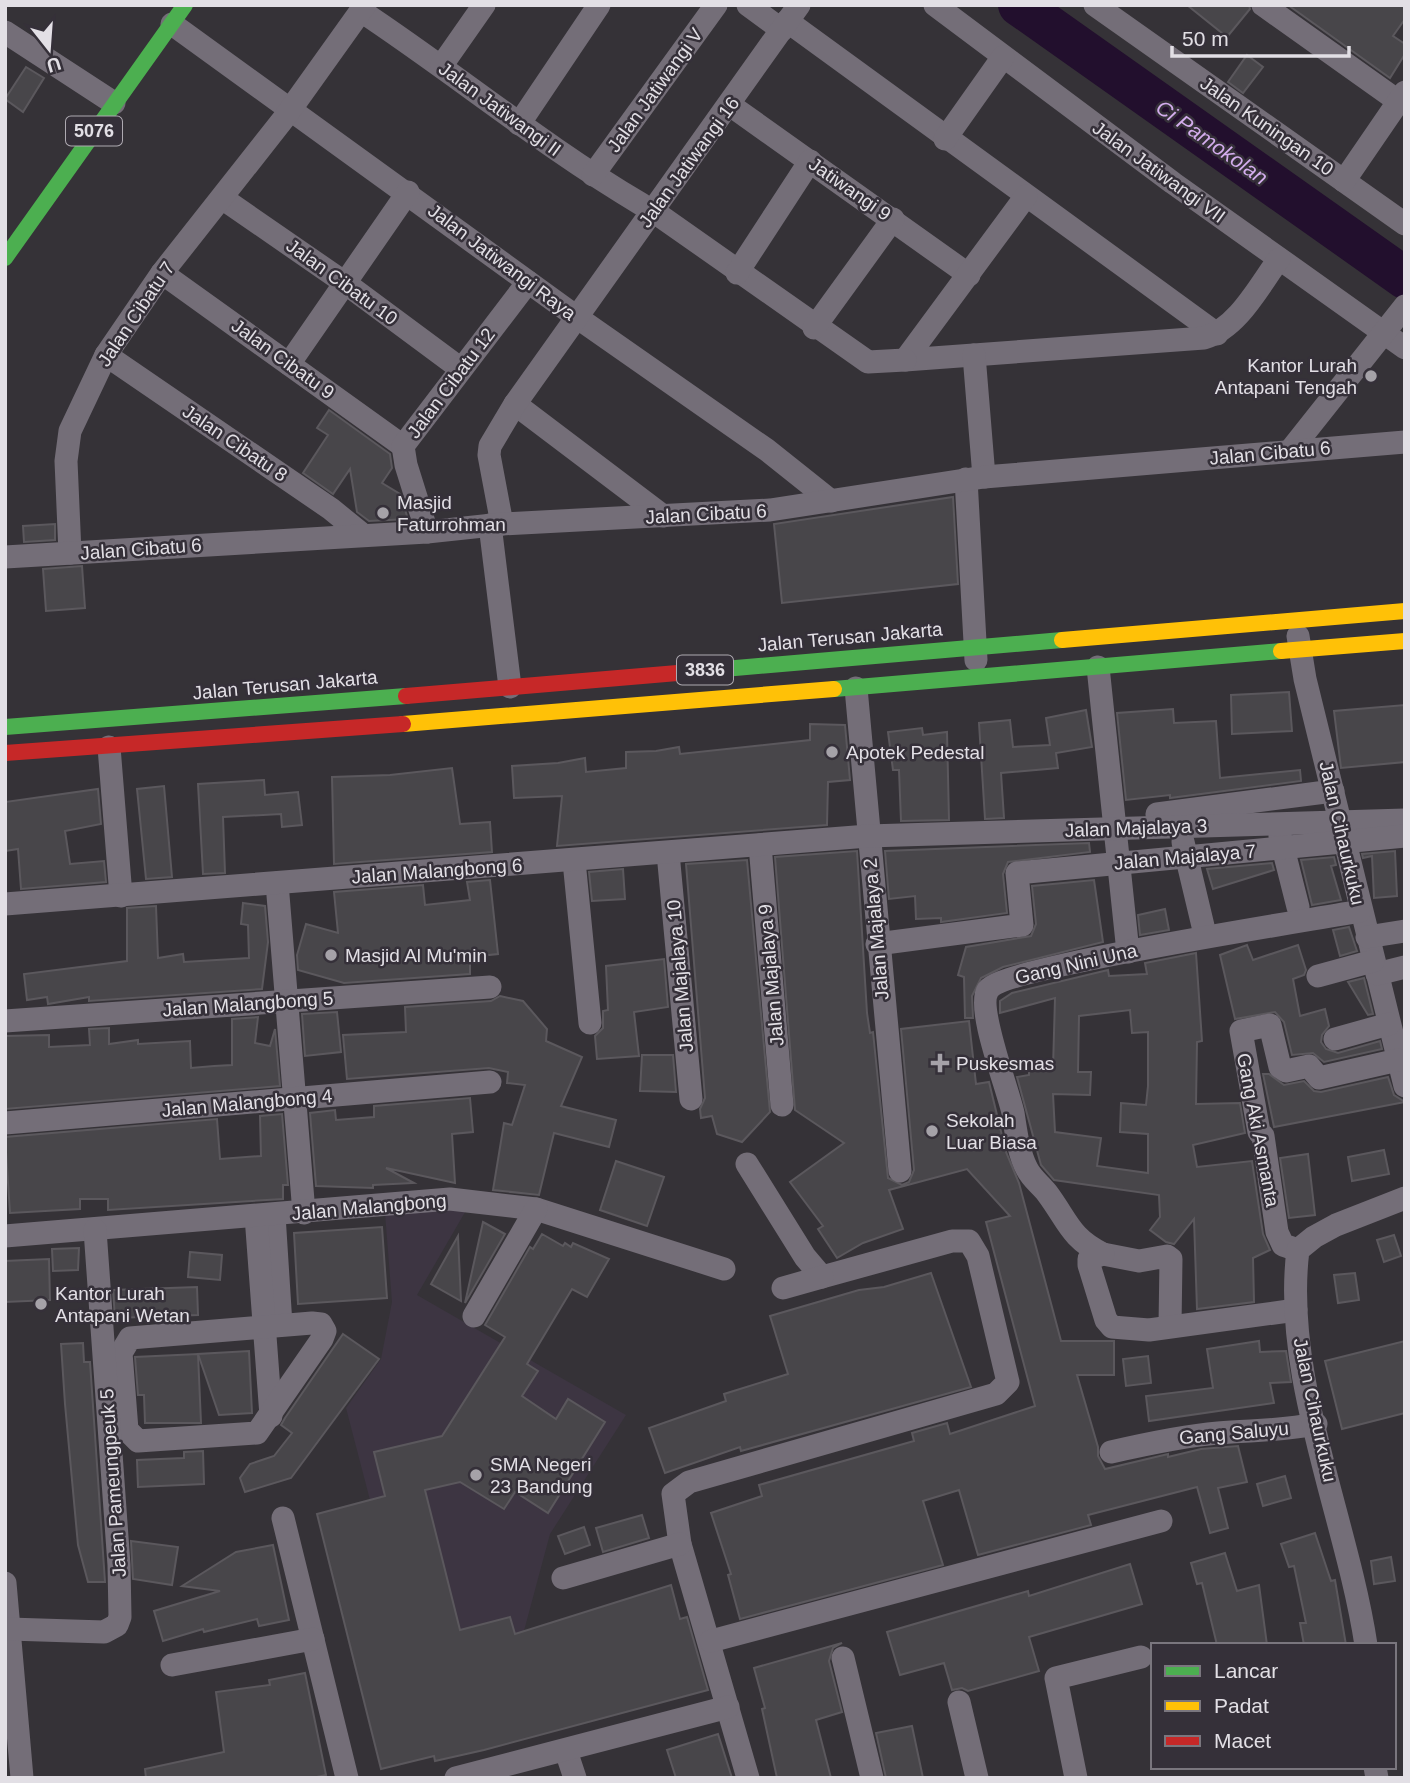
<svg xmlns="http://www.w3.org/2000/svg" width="1410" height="1783" font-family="Helvetica,sans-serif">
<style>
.built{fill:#3d3542}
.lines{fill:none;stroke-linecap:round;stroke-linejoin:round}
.river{stroke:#220f2d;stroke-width:42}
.building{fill:#48464a;stroke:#5b585d;stroke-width:2;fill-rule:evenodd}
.street{stroke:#746e78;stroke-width:23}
.fast{stroke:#4caf50;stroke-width:16}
.slow{stroke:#ffc107;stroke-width:16}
.jam{stroke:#c62828;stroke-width:16}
.poi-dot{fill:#a5a2a8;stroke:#353039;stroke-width:2.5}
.labels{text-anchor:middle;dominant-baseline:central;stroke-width:5;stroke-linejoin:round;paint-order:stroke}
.shield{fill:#353039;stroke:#aeaab1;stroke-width:2}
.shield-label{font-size:18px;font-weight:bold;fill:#e2dfe5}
.street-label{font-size:19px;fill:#e2dfe5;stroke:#353039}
.poi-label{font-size:19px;fill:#e2dfe5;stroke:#353039;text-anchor:start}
.water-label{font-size:21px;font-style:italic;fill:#d3aded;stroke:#353039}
</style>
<rect width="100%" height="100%" fill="#353237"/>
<path class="built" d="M468 1207 417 1295 626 1415 550 1534 521 1642 419 1688 346 1408 381 1359 392 1302 385 1213Z"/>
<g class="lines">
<path class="river" d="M1019 5 1405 278"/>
</g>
<g class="building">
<path d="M1187 5H1249L1250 9 1227 37Z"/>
<path d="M1288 5H1405V19L1393 36 1405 44V54L1390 78Z"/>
<path d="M1247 55 1263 67 1243 93 1228 82Z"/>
<path d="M26 67 44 78 23 112 5 99Z"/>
<path d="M329 410 390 454 392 468 382 483 400 494 408 519 369 521 357 512 350 469 333 494 303 473 328 435 317 428Z"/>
<path d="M953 497 958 584 782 603 774 524Z"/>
<path d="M55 524V540L24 542 23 526Z"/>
<path d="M82 566 85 608 46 611 43 569Z"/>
<path d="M1289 692 1292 731 1232 734 1231 695Z"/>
<path d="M1405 705V762L1341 768 1334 711Z"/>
<path d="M1173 709 1174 723 1216 721 1220 778 1300 770 1301 781 1170 798V795L1126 800 1117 713Z"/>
<path d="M1086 710 1092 747 1056 753 1058 768 1001 773 1004 818 985 819 979 723 1010 720 1013 747 1050 745 1046 718Z"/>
<path d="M810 724 845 725 850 780 828 782 827 825 557 846 562 796 514 798 512 766 558 763 585 758 586 772 626 768V752L656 751 679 747 680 754 810 740Z"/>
<path d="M922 728 923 735 947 732 949 820 901 821 899 770H893L888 732Z"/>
<path d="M452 768 460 824 490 822 492 852 334 864 332 777 390 775Z"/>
<path d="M264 780 265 795 298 792 302 825 282 827 281 814 223 817 225 873 203 874 198 784Z"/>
<path d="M164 786 172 877 146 879 137 789Z"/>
<path d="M98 789 101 824 65 831 70 864 104 861 106 882 21 889 18 849 5 851V802Z"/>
<path d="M1089 843 1090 852 1008 862 1003 874 1007 913 941 922V918L916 919 915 896 889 899 885 851Z"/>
<path d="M857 851 867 1013 870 1033 873 1032 888 1178 902 1185 909 1182 914 1170 901 1029 969 1021 976 1084 989 1082 1006 1152 1019 1183 1061 1341H1114V1375H1077L1098 1447V1456L1105 1469 1168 1454V1457L1201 1449 1238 1446 1247 1482 1218 1488 1228 1528 1210 1533 1197 1487 1088 1515 1091 1525 978 1555 959 1490 923 1501 943 1565 740 1619 728 1575 731 1574 711 1513 762 1496 759 1485 914 1441 912 1433 947 1423 950 1434 1035 1406 986 1222 1010 1216 967 1169 889 1190 903 1229 863 1243 837 1258 818 1229 823 1226 790 1182 844 1143 795 1110 775 857Z"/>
<path d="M1395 851 1397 896 1374 898 1372 856 1363 858 1362 854Z"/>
<path d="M1334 857 1336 865 1331 866 1341 900 1312 905 1301 860Z"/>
<path d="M747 860 770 1112 742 1142 717 1134 712 1116 701 1118 700 1109 705 1098 686 864Z"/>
<path d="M1272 863 1274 870 1213 889 1207 869Z"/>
<path d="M623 869 625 899 592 901 589 872Z"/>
<path d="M490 880 498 954 470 957V974L344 983 298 970 297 955 306 924 338 933 334 892 423 885 425 905 470 900 467 882Z"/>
<path d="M1094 880 1103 942 1003 967 981 978 972 996 973 1018H965L964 977 958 975 966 947 1031 936 1036 924 1032 886Z"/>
<path d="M243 903 265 906 268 942 262 989 89 1001V997L48 1004 47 997 27 1000 24 974 127 961V908L156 906 158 958 183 954 184 962 249 958 248 925 241 924Z"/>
<path d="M1165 909 1169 930 1140 935 1138 915Z"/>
<path d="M1349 927 1357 951 1340 956 1333 930Z"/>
<path d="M1247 945 1253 960 1298 945 1306 970 1304 975 1293 979 1300 1016 1325 1009 1329 1026 1322 1035 1321 1042 1326 1049 1338 1053 1380 1041 1382 1049 1324 1062 1313 1053 1292 1055 1284 1022 1275 1012 1235 1019 1220 955Z"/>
<path d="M1196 953 1202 1041 1197 1042 1196 1104 1240 1103 1245 1133 1193 1145 1197 1167 1252 1161 1263 1234 1270 1250 1253 1258 1254 1302 1197 1309 1194 1219 1174 1244 1166 1242 1150 1230 1160 1217 1159 1195 1054 1180 1041 1165 1017 1077 1029 1075V1071L1053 1068 1055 998 1000 1013V1001L1012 993 1108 970 1109 976 1147 974 1145 963ZM1130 1010 1132 1033 1148 1032V1086L1146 1105 1121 1103 1120 1132 1148 1134V1173L1097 1166 1101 1138 1055 1132 1053 1094 1090 1095 1091 1072H1078L1079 1016Z"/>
<path d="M664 959 668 1007 634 1012 639 1056 597 1059 595 1036 603 1028V1011L608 1010 606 966Z"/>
<path d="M1364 978 1373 1014 1368 1015 1348 982Z"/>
<path d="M500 996 523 1001 547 1029 546 1041 582 1057 561 1106 616 1120 609 1147 554 1133 539 1195 493 1190 504 1123 512 1125 525 1085 507 1083 508 1072 489 1068 347 1079 343 1035 406 1032 405 1007 491 1001Z"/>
<path d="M337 1012 341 1052 305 1056 302 1014Z"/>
<path d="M258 1017 255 1043 270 1046 275 1029 280 1086 5 1109V1036L49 1035V1047L90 1045 89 1029 109 1028V1044L138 1040V1044L190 1041 191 1068 214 1066 232 1065V1019Z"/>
<path d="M642 1055H673L676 1092 640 1091Z"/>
<path d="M1263 1074H1269L1284 1085 1304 1081 1314 1091 1321 1092 1388 1077 1394 1095 1405 1102 1274 1127Z"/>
<path d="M470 1098 473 1132 452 1134 455 1183 386 1168 414 1183 373 1185V1188L316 1186 310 1113 335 1110 336 1120 374 1117V1106Z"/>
<path d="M282 1114 288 1185H283V1199L108 1210V1199H80V1209L10 1213 5 1137 217 1119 220 1159 261 1156 260 1116Z"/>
<path d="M1384 1150 1389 1174 1352 1181 1348 1157Z"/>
<path d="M1308 1154 1315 1215 1289 1218 1280 1158Z"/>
<path d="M616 1161 664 1177 647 1226 600 1210Z"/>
<path d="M483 1222 505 1234 465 1303Z"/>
<path d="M382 1227 387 1298 298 1304 294 1233Z"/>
<path d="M542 1234 563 1246 565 1243 571 1247 573 1243 609 1259 587 1297 572 1289 527 1364 538 1371 522 1396 556 1419 568 1399 605 1422 548 1513 515 1492 504 1509 460 1482 425 1490 460 1630 510 1617 515 1634 671 1585 680 1619 687 1617 708 1690 484 1750 435 1761 434 1756 381 1769 317 1514 385 1496 374 1452 442 1436 505 1337 485 1325 530 1247 533 1249Z"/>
<path d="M1394 1235 1401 1256 1384 1262 1377 1240Z"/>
<path d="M458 1236 461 1301 431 1284Z"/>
<path d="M79 1248 78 1270 53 1271 52 1249Z"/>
<path d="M190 1252 222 1255 220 1280 188 1277Z"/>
<path d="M49 1259 50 1300 5 1302V1261Z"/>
<path d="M931 1273 971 1387 741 1451 740 1447 665 1473 649 1428 726 1401 724 1394 788 1374 770 1316 859 1290 884 1287Z"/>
<path d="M1355 1273 1359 1300 1338 1303 1334 1275Z"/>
<path d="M197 1287 198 1315 115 1318 113 1290Z"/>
<path d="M343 1334 379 1359 291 1478 245 1492 240 1478 250 1464 274 1456 292 1433 281 1425 285 1418Z"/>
<path d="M1259 1341 1260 1352 1286 1351 1291 1382 1270 1383 1274 1403 1149 1421 1146 1396 1213 1388 1207 1349Z"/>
<path d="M1405 1341V1413L1342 1429 1325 1361Z"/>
<path d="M83 1343 84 1362H90L105 1582H88L78 1545 65 1404 61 1344Z"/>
<path d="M249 1351 252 1413 219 1415 198 1354Z"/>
<path d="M198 1354 201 1423H145L144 1395H138L135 1357Z"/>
<path d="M1148 1356 1151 1383 1126 1386 1123 1359Z"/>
<path d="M203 1451 204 1484 138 1487 137 1460 184 1458V1452Z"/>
<path d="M1285 1476 1291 1498 1263 1506 1257 1484Z"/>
<path d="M642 1515 649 1538 603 1552 596 1528Z"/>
<path d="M584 1527 590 1545 565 1554 558 1536Z"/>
<path d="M1315 1533 1331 1581 1335 1580 1346 1645H1304L1300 1623H1306L1294 1566 1289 1567 1281 1544Z"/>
<path d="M131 1541 178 1547 172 1585 133 1579Z"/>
<path d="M273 1545 289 1620 259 1626 257 1619 204 1632 203 1629 163 1641 154 1611 220 1591 182 1586 236 1552Z"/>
<path d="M1225 1553 1237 1591 1259 1585 1267 1645H1217L1202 1583 1197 1584 1191 1563Z"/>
<path d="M1391 1557 1395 1581 1374 1584 1371 1561Z"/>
<path d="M1130 1564 1142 1604 1029 1637 1039 1671 968 1691 962 1688 952 1690 944 1663 900 1675 887 1632 1028 1591 1029 1596Z"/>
<path d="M842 1643 833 1648 829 1661 842 1712 816 1720 831 1778H777L762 1709 765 1708 754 1668Z"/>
<path d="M305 1673 326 1775 312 1778H146L145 1769 224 1752 216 1692 270 1685 269 1680Z"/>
<path d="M912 1726 923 1778H886L876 1733Z"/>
<path d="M718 1734 732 1778H676L667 1750Z"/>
</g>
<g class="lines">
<g class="street">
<path d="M748 5 782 30"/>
<path d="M935 5 1173 183 1405 348"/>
<path d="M1095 5 1405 224"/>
<path d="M1263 5 1398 101"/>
<path d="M361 11C456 74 543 146 641 204"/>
<path d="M787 21 1217 334"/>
<path d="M172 24 578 318 767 450 831 501"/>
<path d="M5 32 114 103"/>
<path d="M442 65 484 5"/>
<path d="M730 105 969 275"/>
<path d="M519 124 599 5"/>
<path d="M945 139 1003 57"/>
<path d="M593 175 716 5"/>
<path d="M1344 181 1405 92"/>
<path d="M1026 196 905 360 1204 338C1238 328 1259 286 1279 259"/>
<path d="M222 198 345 283 461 369"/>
<path d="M653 211 868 362 905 360"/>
<path d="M162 273 403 446"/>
<path d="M737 273 810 161"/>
<path d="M814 328 893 219"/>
<path d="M106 355 331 509 363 535"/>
<path d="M974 355 984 477"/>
<path d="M289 364 408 192"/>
<path d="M515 404 663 516"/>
<path d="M1290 451 1405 306"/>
<path d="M966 479 976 660"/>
<path d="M502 524 489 455 490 446 515 404 799 5"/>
<path d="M490 525 510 687"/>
<path d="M427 532 406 465 403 446 528 282"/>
<path d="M70 553 66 461 70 431 106 355 162 273 285 117 365 5"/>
<path d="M5 557 427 532 502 524 770 510 984 477 1405 442"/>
<path d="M1298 636 1305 679 1405 1086"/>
<path d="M1098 667 1128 952"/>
<path d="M856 688 900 1171"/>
<path d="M109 747 121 896"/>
<path d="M1157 814 1333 791"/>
<path d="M1280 836 1298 907"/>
<path d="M1183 842 1203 926"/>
<path d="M760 845 782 1105"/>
<path d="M668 853 691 1099"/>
<path d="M574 861 590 1023"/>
<path d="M277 883 304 1213"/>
<path d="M5 904 868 836 1405 820"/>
<path d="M1367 937 1405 931"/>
<path d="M877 944 1022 925 1017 873 1405 836"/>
<path d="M1377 974 1405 967"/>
<path d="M1318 976 1373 961"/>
<path d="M5 1021 490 987"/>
<path d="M1335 1039 1389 1024"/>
<path d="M5 1123 490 1082"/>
<path d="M747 1164 805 1257 822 1277 952 1241H969L978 1256 1008 1382 996 1394 689 1482 673 1494 680 1544 748 1778"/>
<path d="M274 1215 281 1325"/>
<path d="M256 1216 271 1416"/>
<path d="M5 1236 450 1199 536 1209 724 1269"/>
<path d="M1298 1250 1283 1245 1277 1232 1263 1136 1259 1132 1241 1031 1270 1025 1280 1067 1286 1071 1309 1066 1319 1078 1398 1060"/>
<path d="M1103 1254 1139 1261 1167 1256 1171 1259 1170 1326"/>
<path d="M783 1288 822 1277"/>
<path d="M1296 1310 1149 1330 1112 1327 1106 1320 1089 1265V1259L1103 1254C1070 1238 1068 1221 1047 1193 1041 1185 1032 1179 1027 1169 1018 1152 1016 1131 1013 1113 1008 1089 976 1008 988 990 1003 967 1312 920 1360 911"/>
<path d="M474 1316 536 1209"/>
<path d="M312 1323 321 1324 325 1331 322 1339 257 1433 138 1441 127 1430 121 1353 130 1338Z"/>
<path d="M1111 1452C1146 1444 1182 1436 1218 1433 1253 1430 1281 1431 1316 1424"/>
<path d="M283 1518 347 1778"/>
<path d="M563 1578 680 1544"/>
<path d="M5 1583 22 1778"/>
<path d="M9 1629 104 1632 117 1625 120 1617 119 1565 95 1230"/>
<path d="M711 1641 1161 1521"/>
<path d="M1366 1645C1347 1519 1282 1377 1298 1250L1314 1237 1336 1225 1405 1198"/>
<path d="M843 1658 872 1778"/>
<path d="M172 1665 313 1639"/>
<path d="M959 1702 977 1778"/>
<path d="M566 1751 575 1778"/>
<path d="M1375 1767 1377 1778"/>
<path d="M456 1778 728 1707"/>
<path d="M1076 1778 1056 1678 1141 1657"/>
</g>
<g class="fast">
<path d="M5 258 185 5"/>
<path d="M701 671 1062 640"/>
<path d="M834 689 1281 651"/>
<path d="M5 727 406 696"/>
</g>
<g class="slow">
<path d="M1062 640 1405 611"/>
<path d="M1281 651 1405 641"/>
<path d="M403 724 834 689"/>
</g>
<g class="jam">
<path d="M406 696 701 671"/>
<path d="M5 753 403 724"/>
</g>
</g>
<g class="poi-dot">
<circle cx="1371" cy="376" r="7"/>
<circle cx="383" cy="513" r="7"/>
<circle cx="832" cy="752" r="7"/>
<circle cx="331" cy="955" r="7"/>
<path d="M936.5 1052.5h7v7h7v7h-7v7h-7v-7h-7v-7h7z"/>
<circle cx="932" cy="1131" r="7"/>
<circle cx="41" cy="1304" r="7"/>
<circle cx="476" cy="1475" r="7"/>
</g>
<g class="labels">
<g class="shield">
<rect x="66" y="116.5" width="56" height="29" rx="5"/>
<rect x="677" y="655.5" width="56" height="29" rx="5"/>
</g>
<g class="shield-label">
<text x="94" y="131">5076</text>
<text x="705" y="670">3836</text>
</g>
<g class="street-label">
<text transform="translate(655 90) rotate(-54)">Jalan Jatiwangi V</text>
<text transform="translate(500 109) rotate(36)">Jalan Jatiwangi II</text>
<text transform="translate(1267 126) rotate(35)">Jalan Kuningan 10</text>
<text transform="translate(689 162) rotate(-54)">Jalan Jatiwangi 16</text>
<text transform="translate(1159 172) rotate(36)">Jalan Jatiwangi VII</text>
<text transform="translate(850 189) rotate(35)">Jatiwangi 9</text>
<text transform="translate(502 262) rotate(37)">Jalan Jatiwangi Raya</text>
<text transform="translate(342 282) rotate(36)">Jalan Cibatu 10</text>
<text transform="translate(136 314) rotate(-56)">Jalan Cibatu 7</text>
<text transform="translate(283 359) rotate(36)">Jalan Cibatu 9</text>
<text transform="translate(451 383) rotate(-53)">Jalan Cibatu 12</text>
<text transform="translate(235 443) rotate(34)">Jalan Cibatu 8</text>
<text transform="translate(1270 453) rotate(-5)">Jalan Cibatu 6</text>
<text transform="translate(706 514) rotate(-3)">Jalan Cibatu 6</text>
<text transform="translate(141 549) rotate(-4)">Jalan Cibatu 6</text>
<text transform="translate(850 637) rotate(-5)">Jalan Terusan Jakarta</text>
<text transform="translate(285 685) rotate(-5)">Jalan Terusan Jakarta</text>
<text transform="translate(1136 828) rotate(-2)">Jalan Majalaya 3</text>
<text transform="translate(1342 833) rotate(77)">Jalan Cihaurkuku</text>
<text transform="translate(1185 857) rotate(-5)">Jalan Majalaya 7</text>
<text transform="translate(437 871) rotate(-4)">Jalan Malangbong 6</text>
<text transform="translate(876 929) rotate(-95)">Jalan Majalaya 2</text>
<text transform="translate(1076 964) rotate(-13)">Gang Nini Una</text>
<text transform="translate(771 975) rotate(-95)">Jalan Majalaya 9</text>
<text transform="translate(680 976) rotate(-95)">Jalan Majalaya 10</text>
<text transform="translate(248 1004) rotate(-4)">Jalan Malangbong 5</text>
<text transform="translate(247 1103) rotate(-5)">Jalan Malangbong 4</text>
<text transform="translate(1258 1130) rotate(79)">Gang Aki Asmanta</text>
<text transform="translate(369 1207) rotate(-5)">Jalan Malangbong</text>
<text transform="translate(1315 1410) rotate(78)">Jalan Cihaurkuku</text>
<text transform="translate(1234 1433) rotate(-5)">Gang Saluyu</text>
<text transform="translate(113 1483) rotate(-94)">Jalan Pameungpeuk 5</text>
</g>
<g class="poi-label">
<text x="1357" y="365" text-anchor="end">Kantor Lurah<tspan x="1357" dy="22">Antapani Tengah</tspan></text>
<text x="397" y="502">Masjid<tspan x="397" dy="22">Faturrohman</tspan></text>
<text x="846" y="752">Apotek Pedestal</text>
<text x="345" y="955">Masjid Al Mu'min</text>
<text x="956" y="1063">Puskesmas</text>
<text x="946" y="1120">Sekolah<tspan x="946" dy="22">Luar Biasa</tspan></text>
<text x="55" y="1293">Kantor Lurah<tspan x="55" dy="22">Antapani Wetan</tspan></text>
<text x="490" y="1464">SMA Negeri<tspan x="490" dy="22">23 Bandung</tspan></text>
</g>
<g class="water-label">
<text transform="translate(1212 142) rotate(35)">Ci Pamokolan</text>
</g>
</g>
<rect width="1410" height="1783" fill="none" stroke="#e2dfe5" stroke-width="14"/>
<rect x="1151" y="1643" width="245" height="126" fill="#353039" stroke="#7a767e" stroke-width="2"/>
<rect x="1165" y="1666" width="35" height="10" fill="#4caf50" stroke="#7a767e" stroke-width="2"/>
<text x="1214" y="1678" font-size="21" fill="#e2dfe5">Lancar</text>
<rect x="1165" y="1701" width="35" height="10" fill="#ffc107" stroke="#7a767e" stroke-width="2"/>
<text x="1214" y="1713" font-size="21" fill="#e2dfe5">Padat</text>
<rect x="1165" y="1736" width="35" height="10" fill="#c62828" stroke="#7a767e" stroke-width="2"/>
<text x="1214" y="1748" font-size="21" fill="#e2dfe5">Macet</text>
<g transform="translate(49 49) rotate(163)" stroke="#353039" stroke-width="5" paint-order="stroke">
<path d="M0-5L12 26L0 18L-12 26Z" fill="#e2dfe5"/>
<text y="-10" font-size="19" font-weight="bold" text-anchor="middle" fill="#e2dfe5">U</text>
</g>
<path d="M1172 46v10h177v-10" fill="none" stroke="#e2dfe5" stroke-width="3.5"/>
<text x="1182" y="46" font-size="21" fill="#e2dfe5" stroke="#353039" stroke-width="5" paint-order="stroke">50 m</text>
</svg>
